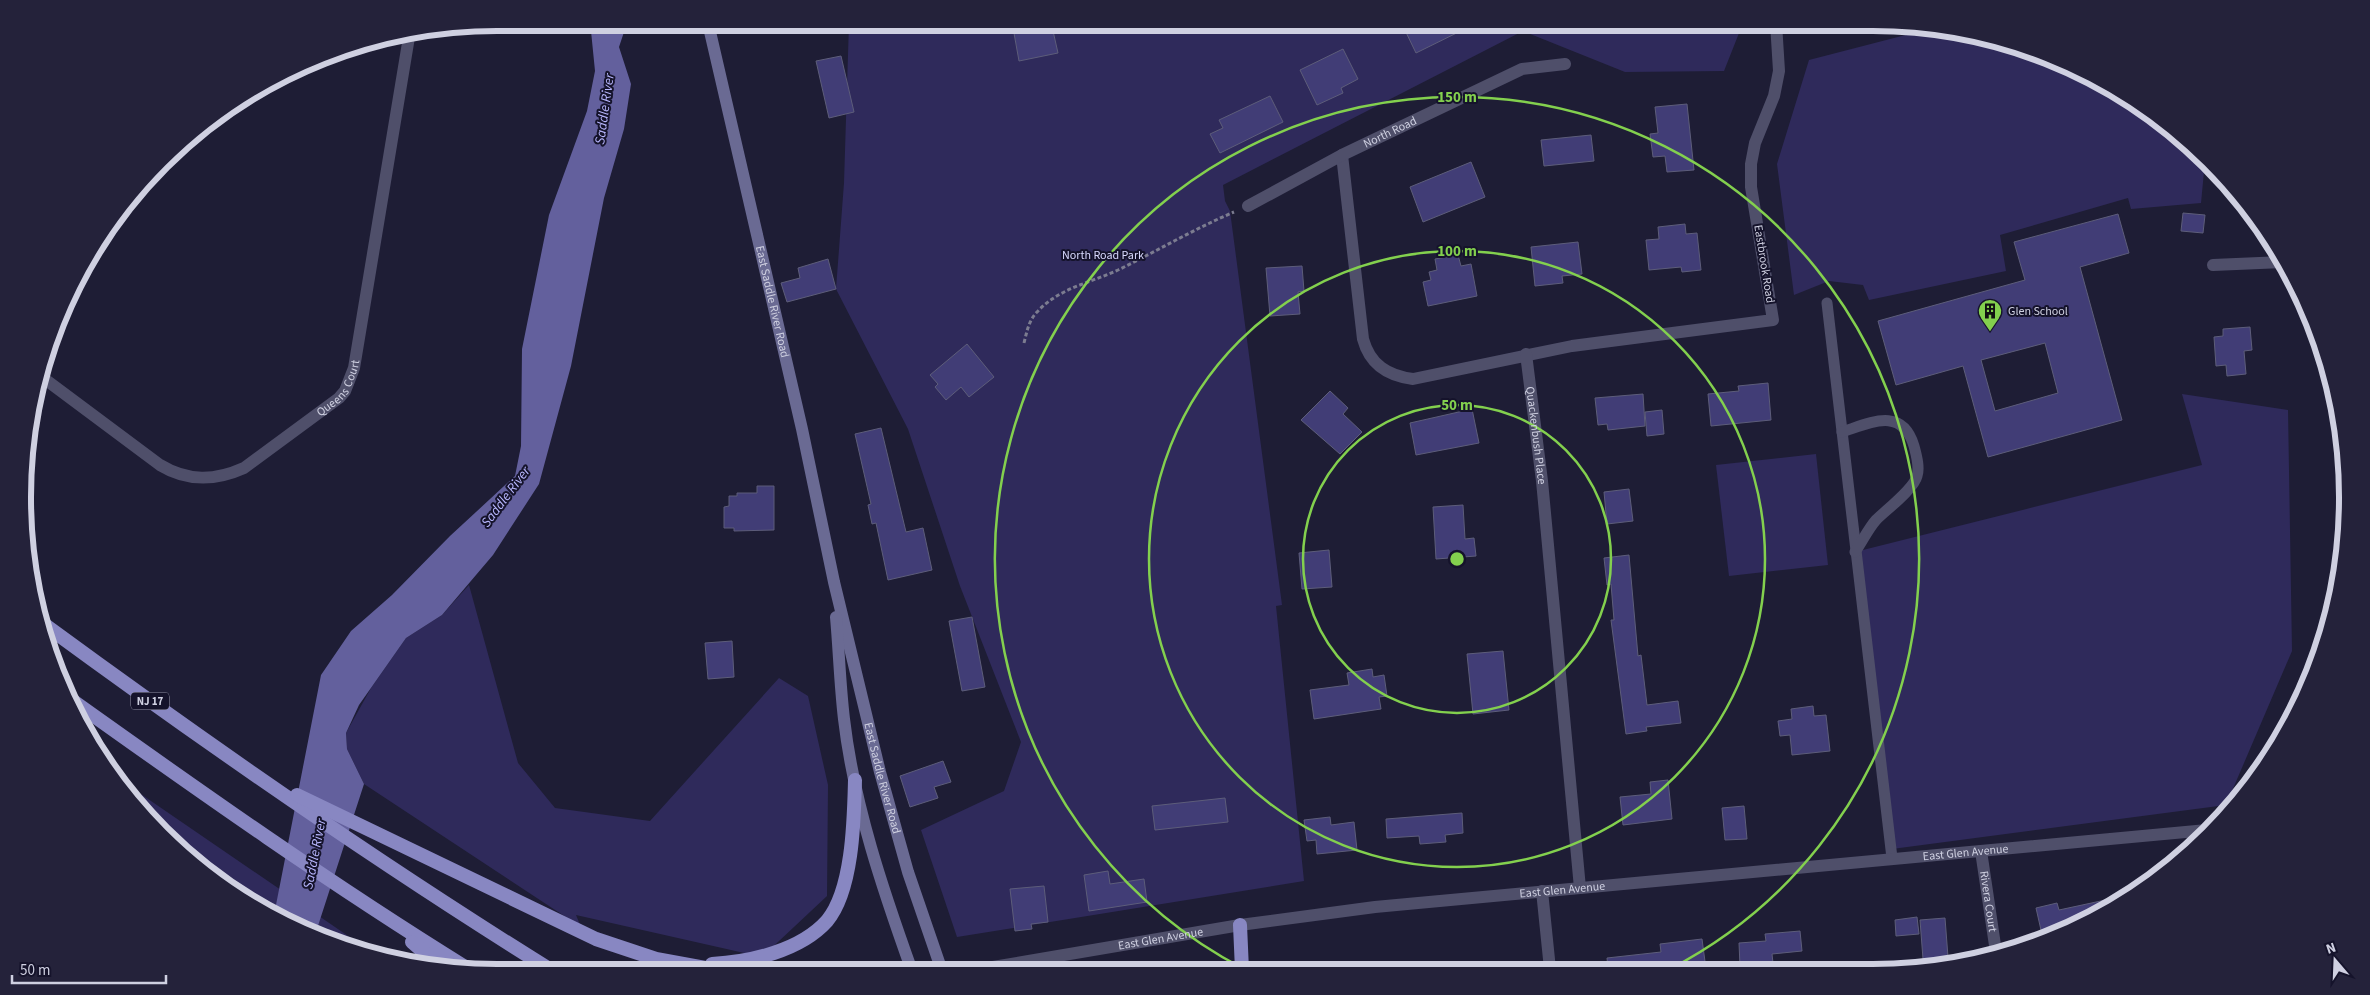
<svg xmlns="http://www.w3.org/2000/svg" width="2370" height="995" font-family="'Source Sans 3',sans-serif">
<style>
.green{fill:#2f2a5b}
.water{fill:#63609d}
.building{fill:#413d76;stroke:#5d5d7a;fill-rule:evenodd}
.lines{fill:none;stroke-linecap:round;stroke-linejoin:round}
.path{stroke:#7c7c90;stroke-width:3;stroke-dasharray:4 2.5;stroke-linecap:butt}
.service{stroke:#4f4f6a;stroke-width:11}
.minor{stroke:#4f4f6a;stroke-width:12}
.tertiary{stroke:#4f4f6a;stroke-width:12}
.secondary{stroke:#6a6a93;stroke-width:12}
.trunk{stroke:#8887c2;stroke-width:14}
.ring{fill:none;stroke:#83d04e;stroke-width:2.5}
.labels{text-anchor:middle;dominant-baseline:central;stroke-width:4;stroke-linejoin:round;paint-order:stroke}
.shield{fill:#15132b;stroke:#9797aa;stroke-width:1}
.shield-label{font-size:11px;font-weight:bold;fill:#cfd0e1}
.street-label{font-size:12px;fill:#cfd0e1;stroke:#15132b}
.park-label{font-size:12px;fill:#d8d8fd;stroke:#15132b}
.poi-label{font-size:12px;fill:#cfd0e1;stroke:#15132b;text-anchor:start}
.water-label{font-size:14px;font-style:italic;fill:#b8b7fe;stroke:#15132b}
.rim{fill:none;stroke:#cfd0e1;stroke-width:6}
.centre{fill:#83d04e;stroke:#15132b;stroke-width:2.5}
.ring-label{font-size:15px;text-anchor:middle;font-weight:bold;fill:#83d04e;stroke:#15132b;stroke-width:4;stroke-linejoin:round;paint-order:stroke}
</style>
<rect width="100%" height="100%" fill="#1e1d35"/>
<g class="green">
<path d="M849 23H1743L1724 71 1625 72 1523 31 1223 185 1225 201 1230 211 1282 605 1276 606 1304 881 957 937 921 830 1004 791 1021 742 960 586 908 429 836 289 844 183Z"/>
<path d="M1921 31 2025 48 2110 86 2186 141 2205 161 2201 203 2131 209 2128 198 2000 235 2006 271 1869 300 1863 285 1829 281 1794 295 1777 164 1809 60Z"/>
<path d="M2182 394 2288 410 2292 651 2226 805 1892 849 1855 552 2202 465Z"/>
<path d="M1816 454 1828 565 1729 576 1716 465Z"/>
<path d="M469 585 518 763 555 808 650 821 779 678 808 696 828 785 827 896 762 957 576 915 581 927 364 784 347 749 346 733 371 688 406 638 442 615Z"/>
<path d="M116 777 370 951 345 947 208 874 140 810Z"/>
</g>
<path class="water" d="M595 23H627L619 47 631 84 624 129 604 198 571 366 539 484 493 555 442 615 406 638 359 705 346 733 347 749 364 784 316 932 275 910 321 675 351 631 392 595 450 536 515 476 521 446 522 349 549 215 587 111 595 71 591 31Z"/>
<g class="building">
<path d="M1012 22H1051L1058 53 1019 61Z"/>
<path d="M1401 22H1479L1416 53Z"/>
<path d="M1343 49 1358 79 1341 88 1343 93 1317 105 1300 70Z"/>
<path d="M841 56 854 112 829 118 816 61Z"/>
<path d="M1270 96 1283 122 1220 153 1210 134 1223 128 1219 120Z"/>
<path d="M1687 104 1694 170 1667 172 1665 156 1653 157 1650 134 1658 133 1655 107Z"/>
<path d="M1591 135 1594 161 1544 166 1541 140Z"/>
<path d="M1471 162 1485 197 1423 222 1410 187Z"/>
<path d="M2183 213 2205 215 2203 233 2181 231Z"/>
<path d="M2118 214 2129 253 2080 267 2122 420 1988 457 1963 366 1896 385 1878 321 2025 280 2014 242ZM2045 343 2058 393 1995 411 1981 360Z"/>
<path d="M1685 224 1686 234 1697 233 1701 270 1682 272 1681 267 1649 270 1646 240 1659 239 1658 227Z"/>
<path d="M1578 242 1582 274 1562 276 1563 283 1535 286 1531 247Z"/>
<path d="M1458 255 1461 266 1471 264 1477 296 1428 306 1423 282 1431 280 1429 272 1437 270 1435 259Z"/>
<path d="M828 259 836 289 787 302 781 283 800 278 798 268Z"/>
<path d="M1302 266 1304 291 1298 292 1300 314 1270 316 1266 268Z"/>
<path d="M2250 327 2252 350 2244 351 2246 374 2227 376 2226 365 2216 366 2214 337 2223 336V329Z"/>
<path d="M967 344 994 377 969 397 961 387 946 400 935 387 938 384 930 375Z"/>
<path d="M1768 383 1771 420 1711 426 1708 394 1739 391 1738 386Z"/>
<path d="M1330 391 1348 408 1343 414 1362 432 1340 454 1301 420Z"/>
<path d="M1643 394 1645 426 1608 430 1607 424 1598 425 1595 398Z"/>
<path d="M1472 409 1479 443 1416 455 1410 423Z"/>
<path d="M1662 410 1664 434 1647 436 1645 412Z"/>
<path d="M881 428 906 532 923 528 932 570 888 580 876 523 872 524 868 505 871 504 855 434Z"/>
<path d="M757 486H774V530L734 531V528H724V507L729 506V496H737V493H757Z"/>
<path d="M1629 489 1633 521 1607 524 1604 492Z"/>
<path d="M1463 505 1465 539 1474 538 1476 556 1436 559 1433 507Z"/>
<path d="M1329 550 1332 587 1302 589 1299 553Z"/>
<path d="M1629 555 1638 656 1641 655 1647 705 1678 701 1681 723 1646 727 1647 731 1626 734 1611 620H1614L1611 584 1607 585 1604 558Z"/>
<path d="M972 617 985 687 962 691 949 621Z"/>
<path d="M732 641 734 677 708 679 705 643Z"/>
<path d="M1503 651 1509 710 1473 714 1467 654Z"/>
<path d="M1372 669 1373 677 1384 675 1387 696 1379 697 1381 709 1314 719 1310 690 1349 685 1347 673Z"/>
<path d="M1813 706 1814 716 1826 715 1830 751 1792 755 1790 735 1780 736 1778 721 1792 719 1791 709Z"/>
<path d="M943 761 951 782 934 787 938 798 910 807 900 776Z"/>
<path d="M1668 780 1672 819 1623 825 1620 797 1651 794 1650 782Z"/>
<path d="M1225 798 1228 822 1155 830 1152 806Z"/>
<path d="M1744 806 1747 839 1725 840 1722 808Z"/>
<path d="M1462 813 1463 833 1445 835 1446 842 1420 844 1419 836 1387 838 1386 819Z"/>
<path d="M1330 817 1331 825 1354 822 1357 850 1317 854 1316 840 1307 841 1304 820Z"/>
<path d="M1108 871 1110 884 1144 879 1147 902 1089 911 1084 875Z"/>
<path d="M1044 886 1048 922 1031 924 1032 929 1015 931 1010 889Z"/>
<path d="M2110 899 2111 901 2055 936 2043 939 2036 908 2057 903 2059 910Z"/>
<path d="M1917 917 1919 934 1896 936 1895 920Z"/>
<path d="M1945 918 1948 957 1923 959 1920 920Z"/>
<path d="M1800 931 1802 951 1772 954 1773 963 1740 966 1739 943 1766 941 1765 934Z"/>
<path d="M1702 939 1706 969H1608L1607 958 1661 952 1660 944Z"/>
</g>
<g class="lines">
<path class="path" d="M1024 343C1027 331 1029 320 1037 312 1059 288 1090 283 1118 270 1157 251 1194 229 1234 212"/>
<g class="service">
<path d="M1827 303 1892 858"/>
<path d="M1842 432C1870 423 1902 406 1914 446 1916 454 1920 467 1917 476 1914 489 1886 510 1876 520 1868 529 1862 542 1855 552"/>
</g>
<g class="minor">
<path d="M1342 155 1363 339C1370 365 1388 376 1413 379L1572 346 1773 320 1751 187V164L1755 143 1774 96 1779 71 1776 23"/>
<path id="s1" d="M1248 206 1342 155 1522 69 1565 64"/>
<path d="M2213 265 2283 262"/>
<path id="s2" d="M1526 354 1542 481 1580 888"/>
<path id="s3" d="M42 377 160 465C188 482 215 481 244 468L339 398 345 391 354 368 409 37"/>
<path id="s4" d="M1981 851 1996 952"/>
<path d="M1542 891 1550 969"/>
</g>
<path class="tertiary" id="s5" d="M919 971 987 968 1240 925 1375 907 2207 830"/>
<g class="secondary">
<path id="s6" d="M708 23 802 429 834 582 880 772 908 872 942 971"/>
<path d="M836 617C839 651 840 685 844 719 854 805 883 890 912 971"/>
</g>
<g class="trunk">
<path d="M45 625C210 746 380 864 554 972"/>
<path d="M73 701C202 793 331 884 465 967"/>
<path d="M297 795 596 939 656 959 727 972"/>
<path d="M1240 925 1242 970"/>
<path d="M412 942 435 962"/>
<path d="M712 964C750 962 800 951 827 921 853 890 854 819 855 780"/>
</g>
</g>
<g class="ring">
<circle cx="1457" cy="559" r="154"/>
<circle cx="1457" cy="559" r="308"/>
<path d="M1244 969A462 462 0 1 1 1670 969"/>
</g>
<defs>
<g id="building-pin" transform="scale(1.25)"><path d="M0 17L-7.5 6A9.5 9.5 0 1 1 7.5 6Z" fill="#83d04e" stroke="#15132b"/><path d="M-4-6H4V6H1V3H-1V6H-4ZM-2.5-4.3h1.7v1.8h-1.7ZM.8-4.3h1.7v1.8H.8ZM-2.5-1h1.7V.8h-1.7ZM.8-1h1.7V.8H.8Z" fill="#111"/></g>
</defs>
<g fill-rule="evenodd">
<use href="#building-pin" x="1990" y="311"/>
</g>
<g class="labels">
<rect class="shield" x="131" y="692.5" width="38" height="17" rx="4"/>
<g class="shield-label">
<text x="150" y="701">NJ 17</text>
</g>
<g class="street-label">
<text stroke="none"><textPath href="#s1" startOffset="160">North Road</textPath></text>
<text transform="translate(1764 264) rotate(81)">Eastbrook Road</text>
<text stroke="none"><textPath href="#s6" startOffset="286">East Saddle River Road</textPath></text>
<text stroke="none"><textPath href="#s3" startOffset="361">Queens Court</textPath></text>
<text stroke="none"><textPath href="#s2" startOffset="82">Quackenbush Place</textPath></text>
<text stroke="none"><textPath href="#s6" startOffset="775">East Saddle River Road</textPath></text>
<text stroke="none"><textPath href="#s5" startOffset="1054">East Glen Avenue</textPath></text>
<text stroke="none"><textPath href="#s5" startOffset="649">East Glen Avenue</textPath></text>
<text stroke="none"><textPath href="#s4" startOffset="51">Rivera Court</textPath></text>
<text stroke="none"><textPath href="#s5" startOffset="244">East Glen Avenue</textPath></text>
</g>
<g class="park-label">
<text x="1103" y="255">North Road Park</text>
</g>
<g class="poi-label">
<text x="2008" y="311">Glen School</text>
</g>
<g class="water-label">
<text transform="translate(605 109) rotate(-82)">Saddle River</text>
<text transform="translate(506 497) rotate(-53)">Saddle River</text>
<text transform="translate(315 854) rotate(-79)">Saddle River</text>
</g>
</g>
<path d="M0 0H2370V995H0ZM497 31H1873A466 466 0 0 1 2339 497V498A466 466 0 0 1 1873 964H497A466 466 0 0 1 31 498V497A466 466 0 0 1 497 31Z" fill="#24223a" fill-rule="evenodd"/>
<path class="rim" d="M497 31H1873A466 466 0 0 1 2339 497V498A466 466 0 0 1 1873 964H497A466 466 0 0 1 31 498V497A466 466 0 0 1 497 31Z"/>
<circle cx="1457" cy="559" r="8" class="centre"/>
<g class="ring-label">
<text x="1457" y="102">150 m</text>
<text x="1457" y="256">100 m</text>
<text x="1457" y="410">50 m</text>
</g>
<g transform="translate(2335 960) rotate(341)" stroke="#15132b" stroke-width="4" paint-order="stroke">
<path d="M0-4L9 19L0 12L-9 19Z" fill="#cfd0e1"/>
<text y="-8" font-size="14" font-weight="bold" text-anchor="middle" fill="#cfd0e1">N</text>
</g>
<path d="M12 975v8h154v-8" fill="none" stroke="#cfd0e1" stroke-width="2.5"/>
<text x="20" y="975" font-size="15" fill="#cfd0e1" stroke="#15132b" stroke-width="4" paint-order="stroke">50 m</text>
</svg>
